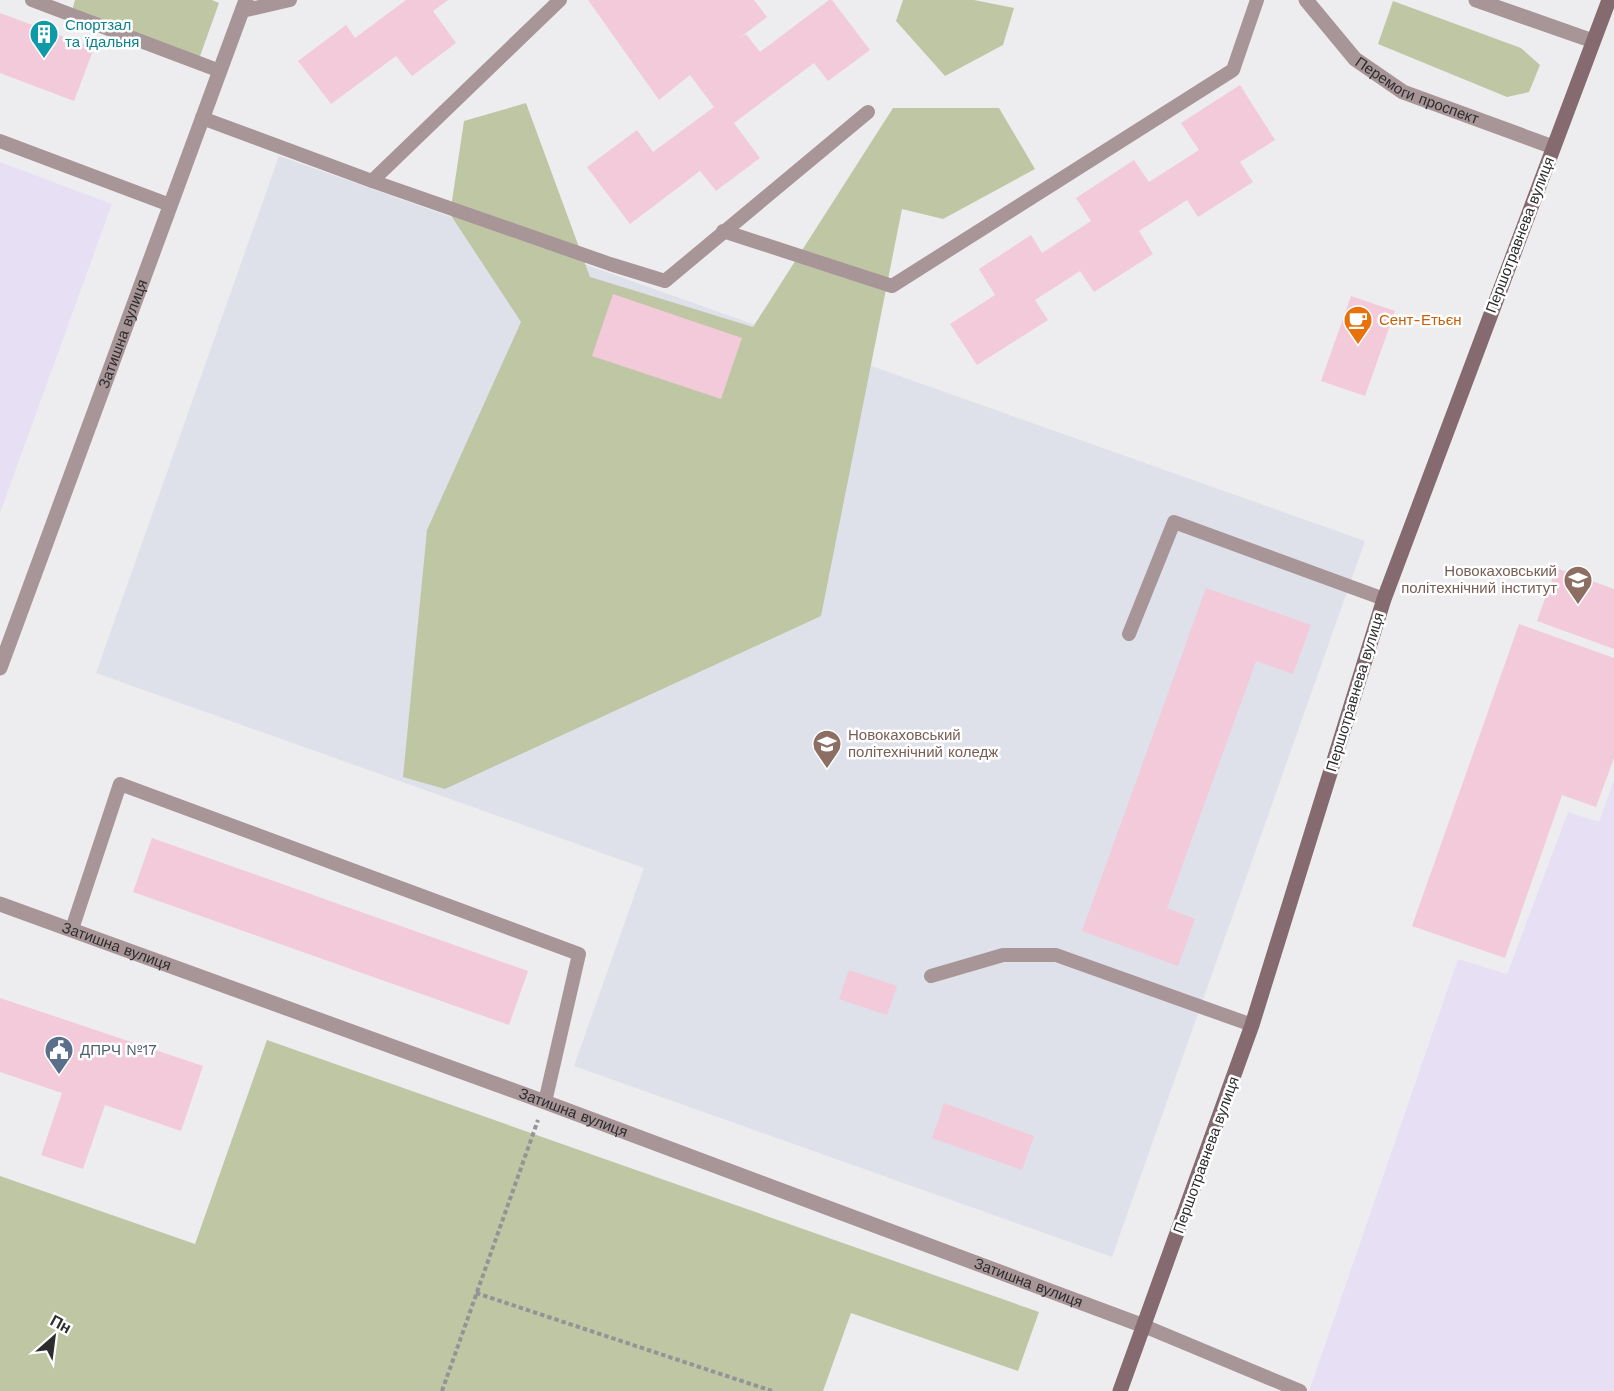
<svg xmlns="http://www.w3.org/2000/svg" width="1614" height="1391" font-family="'Work Sans',sans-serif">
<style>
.built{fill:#dee1ea}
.industrial{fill:#e7e0f5}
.green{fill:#bfc6a4}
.building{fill:#f2cad9}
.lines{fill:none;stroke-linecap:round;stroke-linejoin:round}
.path{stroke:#949496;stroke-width:4;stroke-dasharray:4.5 3;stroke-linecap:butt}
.lane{stroke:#a89598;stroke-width:14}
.street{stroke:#a89598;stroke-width:15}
.secondary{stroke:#856b6f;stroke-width:15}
.labels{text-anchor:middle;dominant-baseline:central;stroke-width:5;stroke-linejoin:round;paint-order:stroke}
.culture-label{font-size:15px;fill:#0d838f;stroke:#fff;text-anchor:start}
.street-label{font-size:15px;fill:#2d2d2e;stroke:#fff}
.food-label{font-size:15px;fill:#c56008;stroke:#fff;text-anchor:start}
.education-label{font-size:15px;fill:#785e54;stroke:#fff;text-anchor:end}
.service-label{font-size:15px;fill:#4e5e75;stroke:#fff;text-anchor:start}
</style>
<rect width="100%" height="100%" fill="#ededf0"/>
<path class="built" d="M279 156 1365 541 1112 1257 574 1066 644 868 96 673Z"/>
<g class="industrial">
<path d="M0 162 112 204 0 513Z"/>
<path d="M1614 780V1391H1309L1458 959 1507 974 1568 812 1599 822Z"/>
</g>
<g class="green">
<path d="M75 0H212L219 3 199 59 72 11Z"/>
<path d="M903 0H974L1014 8 1003 45 945 76 896 21Z"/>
<path d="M1393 1 1521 48 1540 65 1529 92 1507 97 1378 44Z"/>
<path d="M526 103 590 277 753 327 893 108H999L1035 169 943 219 902 209 821 616 445 789 403 777 427 530 521 322 450 214 464 121Z"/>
<path d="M267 1040 1039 1312 1018 1371 851 1313 823 1391H0V1176L195 1244Z"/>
</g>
<g class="building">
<path d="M406 0H448L433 11 456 43 412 76 396 56 331 104 298 61 346 25 355 38Z"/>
<path d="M588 0H754L767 17 738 39 746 34 760 52 829 0H832L870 50 828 81 814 63 734 123 760 158 716 191 700 171 630 224 587 167 637 130 653 152 714 107 690 75 659 100Z"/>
<path d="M0 13 94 48 74 101 0 73Z"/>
<path d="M1240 85 1275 140 1240 162 1253 182 1198 217 1187 200 1139 231 1153 254 1094 292 1080 271 1035 300 1048 320 977 365 950 324 995 295 979 269 1031 235 1042 253 1091 221 1076 198 1134 160 1149 182 1199 150 1181 123Z"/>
<path d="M613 294 742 338 721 399 592 356Z"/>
<path d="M1351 296 1395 311 1365 396 1321 381Z"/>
<path d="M1556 568 1614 589V649L1537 621Z"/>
<path d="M1206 588 1311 625 1293 674 1256 661 1167 908 1195 919 1178 966 1082 931Z"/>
<path d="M1519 624 1614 658V758L1596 807 1562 795 1505 958 1412 926Z"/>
<path d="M152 838 528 971 509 1025 133 892Z"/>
<path d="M849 970 897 986 887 1015 839 999Z"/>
<path d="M0 998 203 1066 181 1131 105 1105 83 1169 41 1155 62 1093 0 1072Z"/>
<path d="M944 1103 1034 1136 1022 1170 932 1138Z"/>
</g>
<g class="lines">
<g class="path">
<path d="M476 1293 772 1391"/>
<path d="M442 1391 538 1120"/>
</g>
<g class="lane">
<path d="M32 0 220 71"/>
<path d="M560 0 372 181 610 264 665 281 868 112"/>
<path d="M242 11 290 0"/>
<path d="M202 118 372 181"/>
<path d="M0 141 170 205"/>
<path d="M723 231 892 286 1233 70 1257 0"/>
<path d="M1129 634 1174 522 1384 599"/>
<path d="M72 929 120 784 579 954 545 1102"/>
<path d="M931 976 1003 955H1056L1252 1025"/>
<path d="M1144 1326 1300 1391"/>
</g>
<g class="street">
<path id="s1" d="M1306 0 1355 59 1403 92 1553 147"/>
<path d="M1476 0 1593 41"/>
<path id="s2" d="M0 668 246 0"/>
<path id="s3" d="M0 904 545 1102 1144 1326"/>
</g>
<path class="secondary" d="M1120 1391 1252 1025 1384 599 1609 0"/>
</g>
<defs>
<g id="building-pin" transform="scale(1.5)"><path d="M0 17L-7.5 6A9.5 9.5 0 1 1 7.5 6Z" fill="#0f9aa8" stroke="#fff"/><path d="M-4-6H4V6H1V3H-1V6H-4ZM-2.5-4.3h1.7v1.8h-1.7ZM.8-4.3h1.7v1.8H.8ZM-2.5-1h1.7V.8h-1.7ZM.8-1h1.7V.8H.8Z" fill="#fff"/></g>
<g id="cafe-pin" transform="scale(1.5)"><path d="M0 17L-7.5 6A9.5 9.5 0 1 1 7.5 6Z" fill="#e8710a" stroke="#fff"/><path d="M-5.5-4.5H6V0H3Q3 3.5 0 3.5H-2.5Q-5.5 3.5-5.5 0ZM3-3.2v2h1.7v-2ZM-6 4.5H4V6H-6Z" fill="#fff"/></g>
<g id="university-pin" transform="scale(1.5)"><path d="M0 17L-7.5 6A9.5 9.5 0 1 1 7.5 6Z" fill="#8d6e63" stroke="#fff"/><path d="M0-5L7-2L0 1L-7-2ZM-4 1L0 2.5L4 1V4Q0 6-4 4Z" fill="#fff"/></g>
<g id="civic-pin" transform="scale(1.5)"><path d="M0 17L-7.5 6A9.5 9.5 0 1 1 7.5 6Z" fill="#5c6f8a" stroke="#fff"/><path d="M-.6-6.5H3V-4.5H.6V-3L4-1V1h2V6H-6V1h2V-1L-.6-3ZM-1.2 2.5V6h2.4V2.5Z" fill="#fff"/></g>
</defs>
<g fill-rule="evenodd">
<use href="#building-pin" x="44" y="34"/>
<use href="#cafe-pin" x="1358" y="320"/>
<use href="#university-pin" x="1578" y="580"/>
<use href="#university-pin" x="827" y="744"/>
<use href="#civic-pin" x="59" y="1050"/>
</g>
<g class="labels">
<g class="culture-label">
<text x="65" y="25">Спортзал<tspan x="65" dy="17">та їдальня</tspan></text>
</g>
<g class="street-label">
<text stroke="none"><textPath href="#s1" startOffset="147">Перемоги проспект</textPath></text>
<text transform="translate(1520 235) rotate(-69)">Першотравнева вулиця</text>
<text stroke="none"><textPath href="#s2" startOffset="356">Затишна вулиця</textPath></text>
<text transform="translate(1355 692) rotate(-73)">Першотравнева вулиця</text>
<text stroke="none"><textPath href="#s3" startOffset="124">Затишна вулиця</textPath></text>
<text stroke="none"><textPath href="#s3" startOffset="610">Затишна вулиця</textPath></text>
<text transform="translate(1206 1155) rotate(-70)">Першотравнева вулиця</text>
<text stroke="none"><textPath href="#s3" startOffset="1096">Затишна вулиця</textPath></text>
</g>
<g class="food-label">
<text x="1379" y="320">Сент-Етьєн</text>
</g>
<g class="education-label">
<text x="1557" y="571">Новокаховський<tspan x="1557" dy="17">політехнічний інститут</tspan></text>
<text x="848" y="735" text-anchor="start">Новокаховський<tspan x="848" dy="17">політехнічний коледж</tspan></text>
</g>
<g class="service-label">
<text x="80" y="1050">ДПРЧ №17</text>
</g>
</g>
<g transform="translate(54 1337) rotate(28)" stroke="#ffffff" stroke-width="4.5" paint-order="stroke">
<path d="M0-4.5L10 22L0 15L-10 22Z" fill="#2d2d2e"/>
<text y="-9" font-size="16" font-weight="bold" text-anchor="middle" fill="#2d2d2e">Пн</text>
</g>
</svg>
